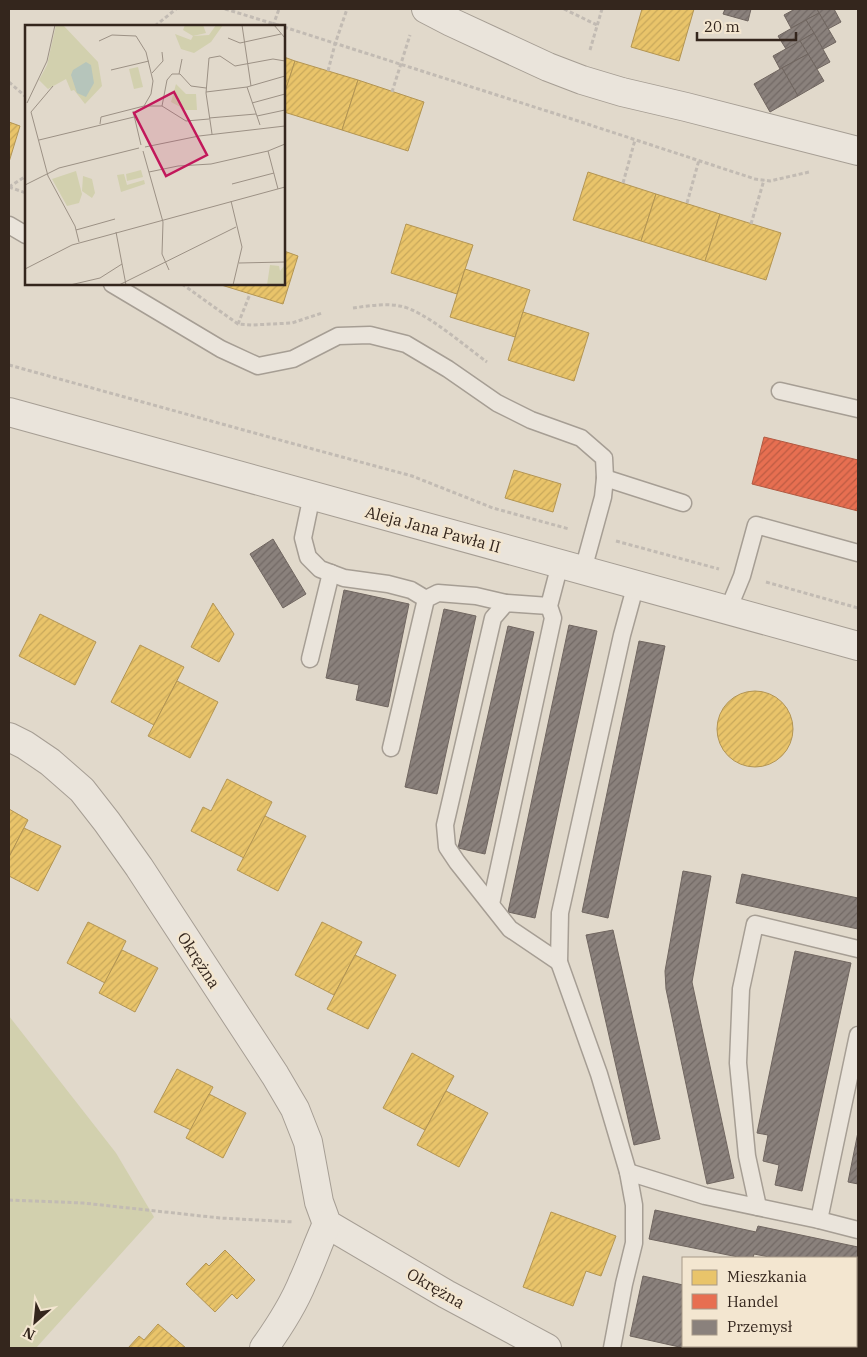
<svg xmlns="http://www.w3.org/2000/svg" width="867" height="1357" font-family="'IBM Plex Serif',serif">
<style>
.green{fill:#d2d0ae}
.homes{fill:url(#homes-hatch);stroke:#b39553}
.shops{fill:url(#shops-hatch);stroke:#b15941}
.industry{fill:url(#industry-hatch);stroke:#706660}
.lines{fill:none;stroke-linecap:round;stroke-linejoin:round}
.service-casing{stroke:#a69e94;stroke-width:19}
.minor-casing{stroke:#a69e94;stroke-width:30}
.path{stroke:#c2bbb3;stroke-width:3;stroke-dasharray:4 2.5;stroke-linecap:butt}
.service{stroke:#eae4db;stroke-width:16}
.minor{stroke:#eae4db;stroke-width:28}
.labels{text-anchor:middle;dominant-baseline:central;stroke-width:5;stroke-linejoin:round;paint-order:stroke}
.street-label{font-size:16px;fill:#34261d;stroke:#f3e6d0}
.inset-road{fill:none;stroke:#9c9185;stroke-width:1}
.view{fill:#c2185b;fill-opacity:0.15;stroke:#c2185b;stroke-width:2.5}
.inset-edge{fill:none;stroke:#34261d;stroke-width:2.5}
</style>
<defs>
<pattern id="homes-hatch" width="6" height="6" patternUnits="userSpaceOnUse" patternTransform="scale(1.25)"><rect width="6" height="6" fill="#e9c46a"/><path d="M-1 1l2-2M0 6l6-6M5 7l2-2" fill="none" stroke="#c8a85b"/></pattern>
<pattern id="shops-hatch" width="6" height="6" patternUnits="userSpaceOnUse" patternTransform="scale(1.25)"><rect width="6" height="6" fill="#e76f51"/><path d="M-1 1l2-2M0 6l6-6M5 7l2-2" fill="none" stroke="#bc5b43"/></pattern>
<pattern id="industry-hatch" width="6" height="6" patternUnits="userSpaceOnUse" patternTransform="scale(1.25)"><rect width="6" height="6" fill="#8a817c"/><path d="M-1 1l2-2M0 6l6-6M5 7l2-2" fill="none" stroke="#726965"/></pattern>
</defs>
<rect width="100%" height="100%" fill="#e1d9cb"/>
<path class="green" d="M9 1016 116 1153 154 1217 36 1348H9Z"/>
<g class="homes">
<path d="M642 9H694L679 61 631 47Z"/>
<path d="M284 57 295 61 284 95Z"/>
<path d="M295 61 358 80 342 130 284 112V95Z"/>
<path d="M358 80 424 102 408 151 342 130Z"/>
<path d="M9 122 20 126 9 162Z"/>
<path d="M588 172 656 194 641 241 573 220Z"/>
<path d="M656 194 720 214 705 261 641 241Z"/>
<path d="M720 214 781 233 766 280 705 261Z"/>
<path d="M406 224 473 245 457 294 391 273Z"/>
<path d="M284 251 298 256 283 304 218 284H284Z"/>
<path d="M465 269 530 290 515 337 450 317Z"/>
<path d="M523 312 589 333 574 381 508 360Z"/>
<path d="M514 470 561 484 553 512 505 498Z"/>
<path d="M213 603 234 634 219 662 191 647Z"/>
<path d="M40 614 96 642 75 685 19 656Z"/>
<path d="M140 645 184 667 154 725 111 702Z"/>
<path d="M177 681 218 702 190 758 148 736Z"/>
<circle cx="755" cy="729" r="38"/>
<path d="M227 779 272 802 244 858 191 831 203 807 211 811Z"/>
<path d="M9 809 28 820 9 857Z"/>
<path d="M265 816 306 836 278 891 237 870Z"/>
<path d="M24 828 61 846 38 891 9 876V857Z"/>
<path d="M88 922 126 941 105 983 67 963Z"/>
<path d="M322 922 362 942 334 995 295 975Z"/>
<path d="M122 950 158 968 135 1012 99 993Z"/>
<path d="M355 955 396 975 368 1029 327 1009Z"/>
<path d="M412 1053 454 1076 425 1130 383 1108Z"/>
<path d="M177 1069 213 1087 191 1130 154 1112Z"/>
<path d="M446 1091 488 1113 459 1167 417 1145Z"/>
<path d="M209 1094 246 1113 223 1158 186 1138Z"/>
<path d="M551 1212 616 1236 601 1276 586 1271 573 1306 523 1287Z"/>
<path d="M225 1250 255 1280 237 1299 232 1294 215 1312 186 1284 206 1263 209 1266Z"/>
<path d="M158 1324 186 1348H128L139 1336 144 1340Z"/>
</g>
<path class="shops" d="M764 437 858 460V511L752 484Z"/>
<g class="industry">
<path d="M725 9H751L748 21 723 14Z"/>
<path d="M795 9H817L819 13 791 28 784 15Z"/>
<path d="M817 9H834L841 22 828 29Z"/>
<path d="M819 13 836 42 823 49 806 20Z"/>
<path d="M806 20 814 33 786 49 778 36Z"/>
<path d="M814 33 830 62 817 69 800 41Z"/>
<path d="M800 41 808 54 780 69 773 56Z"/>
<path d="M808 54 824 81 798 96 782 68Z"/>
<path d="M782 68 798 96 770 112 754 84Z"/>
<path d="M273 539 306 594 283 608 250 554Z"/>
<path d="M344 590 409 604 388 707 356 700 359 685 326 678Z"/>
<path d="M444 609 476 616 437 794 405 787Z"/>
<path d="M569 625 597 631 535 918 508 912Z"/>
<path d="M508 626 534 632 485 854 458 848Z"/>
<path d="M639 641 665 646 608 918 582 912Z"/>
<path d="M683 871 711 876 692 982 734 1178 707 1184 666 989 665 971Z"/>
<path d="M742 874 858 898V929L736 903Z"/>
<path d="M613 930 660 1139 634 1145 586 935Z"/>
<path d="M795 951 851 963 802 1191 775 1185 779 1165 763 1161 768 1135 757 1133Z"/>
<path d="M858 1132V1184L848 1182Z"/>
<path d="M655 1210 756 1232 758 1226 858 1247V1262L856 1273V1258H774L754 1254 753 1258H743L649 1239Z"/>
<path d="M643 1276 683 1285 684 1348 630 1336Z"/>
<path d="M720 1346H778L777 1348H720Z"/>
<rect x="814" y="1346" width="26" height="2"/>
</g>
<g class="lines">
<g class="service-casing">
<g id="service">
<path d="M9 225 26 235"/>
<path d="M112 284 221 349 258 366 293 359 338 336 370 335 406 344 448 369 497 403 531 420 581 438 604 458 605 478 603 497 583 570"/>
<path d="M780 391 858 409"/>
<path d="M605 478 683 503"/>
<path d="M312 495 303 538 308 557 320 569 344 578 388 584 411 590 426 599"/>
<path d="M549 606 506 603 493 618 445 825 447 847 457 862 510 929 559 962"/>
<path d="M728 610 742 576 756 525 858 553"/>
<path d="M310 659 331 573"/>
<path d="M391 748 426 599 438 593 476 596 506 603"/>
<path d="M491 904 553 618 549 606 560 564"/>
<path d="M628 1172 705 1196 819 1220 858 1230"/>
<path d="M758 1207 747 1156 738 1063 741 989 755 924 858 949"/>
<path d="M819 1220 858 1035"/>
<path d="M612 1348 624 1284 634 1243V1205L628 1172 599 1074 559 962 560 913 622 635 636 584"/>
<path d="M705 1348V1346"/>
</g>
</g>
<g class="minor-casing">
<g id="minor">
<path d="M426 9 451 22 548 67 582 80 622 92 686 107 858 151"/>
<path d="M9 412 858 646"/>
<path d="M9 737 25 745 50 762 82 790 107 822 139 867 275 1075 295 1109 308 1142 319 1202 327 1224 446 1294 547 1348"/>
<path d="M264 1348C279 1327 293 1306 303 1281 312 1262 318 1243 327 1224"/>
</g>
</g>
<g class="path">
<path d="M225 9 281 26"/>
<path d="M564 9 597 25"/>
<path d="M155 26 176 9"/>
<path d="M273 26 279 9"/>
<path d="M284 27 572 119 755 179 770 181 809 172"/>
<path d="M590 50 602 9"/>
<path d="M328 71 335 44 347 9"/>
<path d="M9 82 26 97"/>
<path d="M392 92 410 35"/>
<path d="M623 183 635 140"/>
<path d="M9 187 26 176"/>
<path d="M9 187 26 193"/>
<path d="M687 203 699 160"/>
<path d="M751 224 764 180"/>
<path d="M182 284 238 324 252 325 292 323 322 313"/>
<path d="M353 308C368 306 385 303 400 306 424 310 466 347 487 362"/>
<path d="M238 324 250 294"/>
<path d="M9 365 287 442 412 476 493 508 569 529"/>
<path d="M616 541 719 569"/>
<path d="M766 582 858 608"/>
<path d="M9 1200 83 1203 220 1218 294 1222"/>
</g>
<use href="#service" class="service"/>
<use href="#minor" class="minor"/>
</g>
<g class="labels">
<g class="street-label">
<text transform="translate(433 529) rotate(15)">Aleja Jana Pawła II</text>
<text transform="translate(199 960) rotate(57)">Okrężna</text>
<text transform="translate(436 1288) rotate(30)">Okrężna</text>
</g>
</g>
<g transform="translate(25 25)">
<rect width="260" height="260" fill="#e1d9cb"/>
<path d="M31 0H38L73 37 77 61 60 79 49 65 46 66 41 54 23 64 14 55 22 40ZM191 0H198L186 17 169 28 156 24 150 9 166 15 168 11 184 10ZM113 42 118 62 109 64 104 44ZM151 59 161 69H171L172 85H161L146 77ZM116 145 118 152 102 156 101 149ZM51 146 57 169 54 178 42 181 27 154ZM99 149 102 160 119 155 120 159 96 167 92 150ZM58 151 67 154 70 168 67 173 57 166ZM245 240 254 241 255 246 260 240V260H242Z" fill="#d2d0ae"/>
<path d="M160 0H178L181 8 168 11 158 5Z" fill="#d2d0ae"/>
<path d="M61 37 66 40 69 58 61 72 52 68 46 50 48 45Z" fill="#b6c5bb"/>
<path class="inset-road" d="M217 0 226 61M249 0 260 13M203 13 215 18 256 9M74 16 87 10 111 11 121 27 128 56 126 69 119 81 76 92 75 99M86 45 124 36M127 48 138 36 137 27M154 49 157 34M28 61 6 87 23 151 50 201 54 217M222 62 235 100M181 67 222 62 260 51M2 78 22 36 30 0M227 78 260 69M119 81H137L161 96 184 94M137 81 142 55 147 49H155L166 61 181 63M108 86 116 120M232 91 260 85M184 93 231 89M187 109 181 68 184 33 195 31 210 41 248 34 260 36M14 115 109 92M120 122 174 111 260 101M118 126 138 197 137 229 144 245M243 126 253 164M243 126 260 119M124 147 153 141 186 139 243 126M207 159 249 148M0 160 34 143 114 123M206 176 217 222 208 260M51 205 90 194M91 207 101 260M214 238 260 237M0 244 47 220 260 162M45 260 75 253 97 239M94 260 211 202"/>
<path class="view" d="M149 67 182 130 141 151 109 88Z"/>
<rect width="260" height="260" class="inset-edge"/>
</g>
<rect width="867" height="1357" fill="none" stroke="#34261d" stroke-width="20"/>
<rect x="682" y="1257" width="175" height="90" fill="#f3e6d0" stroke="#a79988"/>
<rect x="692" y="1270" width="25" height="15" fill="#e9c46a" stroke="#a79988"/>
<text x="727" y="1282" font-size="15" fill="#34261d">Mieszkania</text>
<rect x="692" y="1294" width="25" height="15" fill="#e76f51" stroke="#a79988"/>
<text x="727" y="1307" font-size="15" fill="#34261d">Handel</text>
<rect x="692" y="1320" width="25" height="15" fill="#8a817c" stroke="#a79988"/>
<text x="727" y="1332" font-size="15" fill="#34261d">Przemysł</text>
<g transform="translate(35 1322) rotate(207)" stroke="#f3e6d0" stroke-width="4" paint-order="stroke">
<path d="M0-4L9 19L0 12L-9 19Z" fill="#34261d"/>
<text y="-8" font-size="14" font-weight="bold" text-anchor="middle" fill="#34261d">N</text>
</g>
<path d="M697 32v8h99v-8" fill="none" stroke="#34261d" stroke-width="2.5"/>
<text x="704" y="32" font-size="15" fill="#34261d" stroke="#f3e6d0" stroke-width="4" paint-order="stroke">20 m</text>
</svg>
